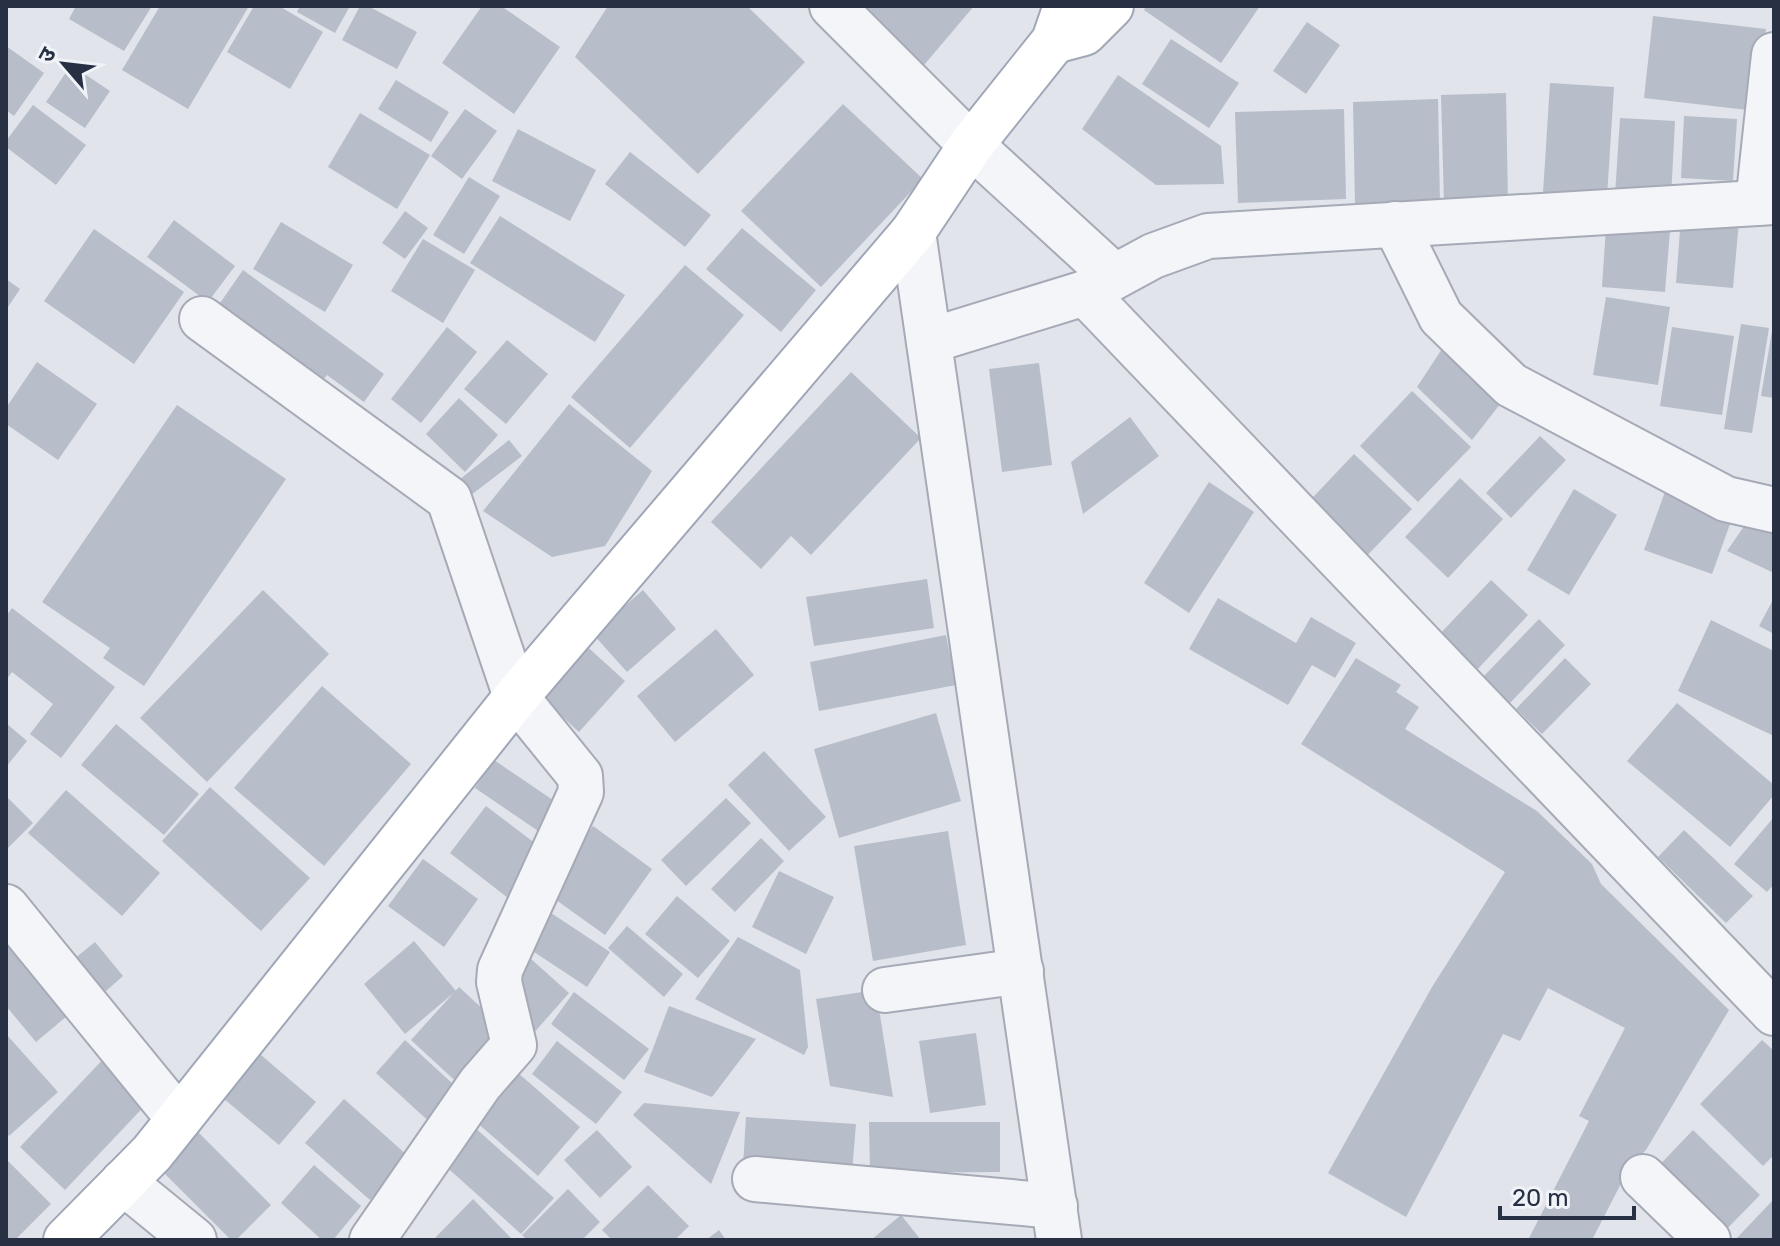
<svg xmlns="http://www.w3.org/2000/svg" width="1780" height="1246" font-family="Rubik,'Noto Sans Devanagari',sans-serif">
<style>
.building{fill:#b7bdc9}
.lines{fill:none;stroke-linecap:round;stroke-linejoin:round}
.minor-casing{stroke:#a6aab6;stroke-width:48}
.tertiary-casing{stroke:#a6aab6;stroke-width:48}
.primary-casing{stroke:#9fa7b7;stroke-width:48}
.minor{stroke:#f4f5f8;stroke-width:44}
.tertiary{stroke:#f4f5f8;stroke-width:44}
.primary{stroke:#fff;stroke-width:44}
</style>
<rect width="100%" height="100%" fill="#e1e4eb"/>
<g class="building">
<path d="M76 6H152L124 51 69 19Z"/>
<path d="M160 6H249L188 109 122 70Z"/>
<path d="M254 6H279L323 32 290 89 227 52Z"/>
<path d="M300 6H350L335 33 297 12Z"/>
<path d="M360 6H368L417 32 397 69 342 40Z"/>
<path d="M482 6H501L560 47 514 114 442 63Z"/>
<path d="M608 6H747L805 62 698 174 575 57Z"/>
<path d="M866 6H974L919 71 856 18Z"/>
<path d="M1146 6H1260L1221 63 1144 10Z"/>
<path d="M1653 16 1766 29 1756 111 1644 98Z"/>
<path d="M1307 22 1340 45 1306 94 1273 71Z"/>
<path d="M1171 39 1239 83 1209 128 1142 84Z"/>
<path d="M6 46 44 73 14 116 6 110Z"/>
<path d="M71 65 110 91 85 128 46 102Z"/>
<path d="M1118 75 1221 146 1224 184 1156 185 1082 129Z"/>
<path d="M396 80 449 112 431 142 378 109Z"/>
<path d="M1550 83 1614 87 1607 197 1543 193Z"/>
<path d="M1506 93 1508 202 1444 204 1441 95Z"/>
<path d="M1438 99 1440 203 1355 205 1353 102Z"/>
<path d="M843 104 923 179 821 287 741 211Z"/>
<path d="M33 105 86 145 56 185 6 147V141Z"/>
<path d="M465 109 497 131 462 179 431 156Z"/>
<path d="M1344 109 1346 199 1238 203 1235 112Z"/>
<path d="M360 113 430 155 397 209 328 167Z"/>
<path d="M1684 116 1737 119 1733 181 1681 178Z"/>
<path d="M1620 118 1675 121 1671 198 1615 195Z"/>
<path d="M518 129 596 170 570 221 492 181Z"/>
<path d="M630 152 711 215 685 247 605 184Z"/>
<path d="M469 177 500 196 464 254 433 235Z"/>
<path d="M405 211 428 228 405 259 382 243Z"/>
<path d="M500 216 625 295 595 342 470 263Z"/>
<path d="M1681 217 1739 221 1733 288 1676 283Z"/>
<path d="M174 220 235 266 208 302 147 257Z"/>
<path d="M281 222 353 265 325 312 253 269Z"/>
<path d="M1606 227 1670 231 1665 292 1602 287Z"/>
<path d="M742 228 816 290 781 332 706 269Z"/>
<path d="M94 229 184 292 134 364 44 301Z"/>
<path d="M423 239 475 270 443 323 391 291Z"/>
<path d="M685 265 744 315 630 448 571 397Z"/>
<path d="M243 270 384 374 364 402 327 375 316 389 213 313Z"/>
<path d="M6 279 20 289 6 310Z"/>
<path d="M1606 297 1670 307 1658 385 1593 375Z"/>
<path d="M1741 324 1769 328 1752 433 1724 429Z"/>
<path d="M447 327 477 352 421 423 391 399Z"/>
<path d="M1672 327 1734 336 1722 415 1660 406Z"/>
<path d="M1772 331H1774V398L1761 396Z"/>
<path d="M507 340 548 374 506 424 464 389Z"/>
<path d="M1444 346 1501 403 1472 440 1417 387Z"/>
<path d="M37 362 97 404 58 460 6 424V408Z"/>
<path d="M1039 363 1052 465 1002 472 989 369Z"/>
<path d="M851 372 921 438 811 555 791 536 761 569 711 522Z"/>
<path d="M1412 391 1471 447 1418 502 1360 446Z"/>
<path d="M459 398 498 435 465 472 426 434Z"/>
<path d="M569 404 652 471 605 546 552 557 483 511Z"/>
<path d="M177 405 286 479 144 686 103 658 110 648 42 602Z"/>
<path d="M1130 417 1159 456 1083 514 1071 462Z"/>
<path d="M1540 436 1566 460 1511 518 1486 493Z"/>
<path d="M509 440 522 456 471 495 459 480Z"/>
<path d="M1354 454 1412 509 1356 567 1299 512Z"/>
<path d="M1460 478 1503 519 1448 578 1405 537Z"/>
<path d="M1209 482 1254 512 1189 613 1144 583Z"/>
<path d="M1574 489 1617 515 1569 595 1527 570Z"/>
<path d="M1666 489 1734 513 1712 574 1644 550Z"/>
<path d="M1749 519 1774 526V573L1727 551Z"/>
<path d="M927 579 934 628 814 646 806 597Z"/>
<path d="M1491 580 1528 615 1475 672 1437 637Z"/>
<path d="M263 590 329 654 207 782 140 718Z"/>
<path d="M643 590 676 629 627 672 593 634Z"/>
<path d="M1218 598 1296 643 1311 617 1356 643 1335 678 1312 665 1288 705 1189 649Z"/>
<path d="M1774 598V634L1759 626Z"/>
<path d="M12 608 115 687 61 758 30 734 53 704 12 672 6 680V616Z"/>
<path d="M1539 619 1565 645 1510 703 1483 677Z"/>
<path d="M1711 620 1774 651V736L1678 691Z"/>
<path d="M716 629 754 675 675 742 637 696Z"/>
<path d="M946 635 956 685 819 711 810 662Z"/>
<path d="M581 641 625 681 579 732 535 692Z"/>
<path d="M1356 658 1401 685 1396 692 1419 707 1405 729 1537 811 1592 864 1601 884 1729 1010 1646 1150 1630 1166 1592 1240H1528L1589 1121 1579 1116 1625 1028 1548 988 1520 1041 1503 1034 1406 1217 1328 1173 1432 987 1505 872 1301 744Z"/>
<path d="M1565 658 1591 684 1542 734 1516 709Z"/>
<path d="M322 686 411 764 324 866 234 788Z"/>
<path d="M1677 703 1774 785V795L1730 847 1627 761Z"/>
<path d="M936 713 961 801 839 838 814 749Z"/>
<path d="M6 723 27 741 6 767Z"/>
<path d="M116 724 199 794 164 835 81 765Z"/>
<path d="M764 751 826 817 789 851 728 785Z"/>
<path d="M494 760 566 809 547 837 475 788Z"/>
<path d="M210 787 310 878 261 931 162 841Z"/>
<path d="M66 790 160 873 122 916 28 833Z"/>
<path d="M6 796 33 823 6 850Z"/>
<path d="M726 798 751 823 686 886 661 860Z"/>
<path d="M486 806 544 850 508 898 450 853Z"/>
<path d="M1774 817V884L1767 892 1734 864Z"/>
<path d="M593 826 652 869 605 935 545 892Z"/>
<path d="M1684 830 1753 896 1726 923 1658 857Z"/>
<path d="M948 831 966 945 873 961 854 846Z"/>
<path d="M761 838 784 861 735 912 711 889Z"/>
<path d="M423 859 478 899 444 947 388 906Z"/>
<path d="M779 871 834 897 806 954 752 927Z"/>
<path d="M677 896 730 941 698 978 645 934Z"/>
<path d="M539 905 610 952 587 987 516 940Z"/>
<path d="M627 926 683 974 664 997 608 948Z"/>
<path d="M6 930 79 1006 36 1042 6 1006Z"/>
<path d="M738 937 800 970 808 1047 804 1055 695 999Z"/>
<path d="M414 941 456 991 405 1034 364 984Z"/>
<path d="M95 942 123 976 98 998 69 963Z"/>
<path d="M521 950 569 993 532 1035 516 1021Z"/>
<path d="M459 987 511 1035 463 1088 411 1040Z"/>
<path d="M876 990 893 1097 830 1086 816 999Z"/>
<path d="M574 992 649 1049 624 1080 551 1024Z"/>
<path d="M669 1006 756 1039 712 1097 644 1072Z"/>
<path d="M976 1033 986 1105 930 1113 919 1041Z"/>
<path d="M6 1034 58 1092 9 1136 6 1132Z"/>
<path d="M405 1040 465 1095 435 1127 376 1073Z"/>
<path d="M1762 1040 1774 1051V1155L1763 1166 1700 1104Z"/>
<path d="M557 1041 622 1092 596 1124 532 1074Z"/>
<path d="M254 1049 316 1102 279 1145 217 1093Z"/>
<path d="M108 1054 153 1097 65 1190 20 1147Z"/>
<path d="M509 1065 580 1127 538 1176 467 1114Z"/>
<path d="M344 1099 408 1156 370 1200 305 1143Z"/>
<path d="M644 1103 740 1112 711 1184 633 1115Z"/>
<path d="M746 1117 856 1124 852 1173 743 1166Z"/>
<path d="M869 1122H1000V1172L870 1173Z"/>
<path d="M473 1126 554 1198 521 1234 441 1162Z"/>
<path d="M597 1130 632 1167 600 1198 564 1160Z"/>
<path d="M1693 1130 1760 1195 1716 1240 1649 1176Z"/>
<path d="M197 1131 271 1205 236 1240H231L160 1169Z"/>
<path d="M6 1159 51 1204 15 1240H6Z"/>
<path d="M314 1165 361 1206 333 1240H322L281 1203Z"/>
<path d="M648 1185 689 1226 675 1240H612L602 1230Z"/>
<path d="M568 1189 600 1222 582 1240H527L522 1235Z"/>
<path d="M473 1199 513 1240H433Z"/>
<path d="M1774 1199V1240H1735Z"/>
<path d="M901 1215 921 1240H871Z"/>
<path d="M719 1230 726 1240H706Z"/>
</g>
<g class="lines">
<g class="minor-casing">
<g id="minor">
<path d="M832 6 971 145 1114 276"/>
<path d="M1758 203 1774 55"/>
<path d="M1395 224 1441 317 1511 385 1726 499 1774 510"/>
<path d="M1085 293 1153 256 1208 236 1774 202"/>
<path d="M202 319 449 499 516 697 580 776 581 792 500 970 499 982 514 1045 480 1084 372 1240"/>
<path d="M929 341 1085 293 1774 1013"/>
<path d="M6 907 179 1119"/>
<path d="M885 990 1021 971"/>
<path d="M1643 1177 1708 1240"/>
<path d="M755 1179 1055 1206"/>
<path d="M123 1182 194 1240"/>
</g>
</g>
<g class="tertiary-casing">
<path id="tertiary" d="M913 232 1059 1240"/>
</g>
<g class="primary-casing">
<g id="primary">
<path d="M1054 41 1084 33 1111 6"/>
<path d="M66 1240 152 1153 516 697 913 232 971 145 1054 41 1066 6"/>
</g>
</g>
<use href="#minor" class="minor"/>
<use href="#tertiary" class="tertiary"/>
<use href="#primary" class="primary"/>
</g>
<rect width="1780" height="1246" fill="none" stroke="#283044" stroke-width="16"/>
<g transform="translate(64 64) rotate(298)" stroke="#f0f3f8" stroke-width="6" paint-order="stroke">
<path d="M0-6L14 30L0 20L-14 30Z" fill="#283044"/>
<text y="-12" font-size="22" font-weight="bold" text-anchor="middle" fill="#283044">उ</text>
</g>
<path d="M1500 1206v12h134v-12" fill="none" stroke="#283044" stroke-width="4"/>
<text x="1512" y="1206" font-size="24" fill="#283044" stroke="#f0f3f8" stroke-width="6" paint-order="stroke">20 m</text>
</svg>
